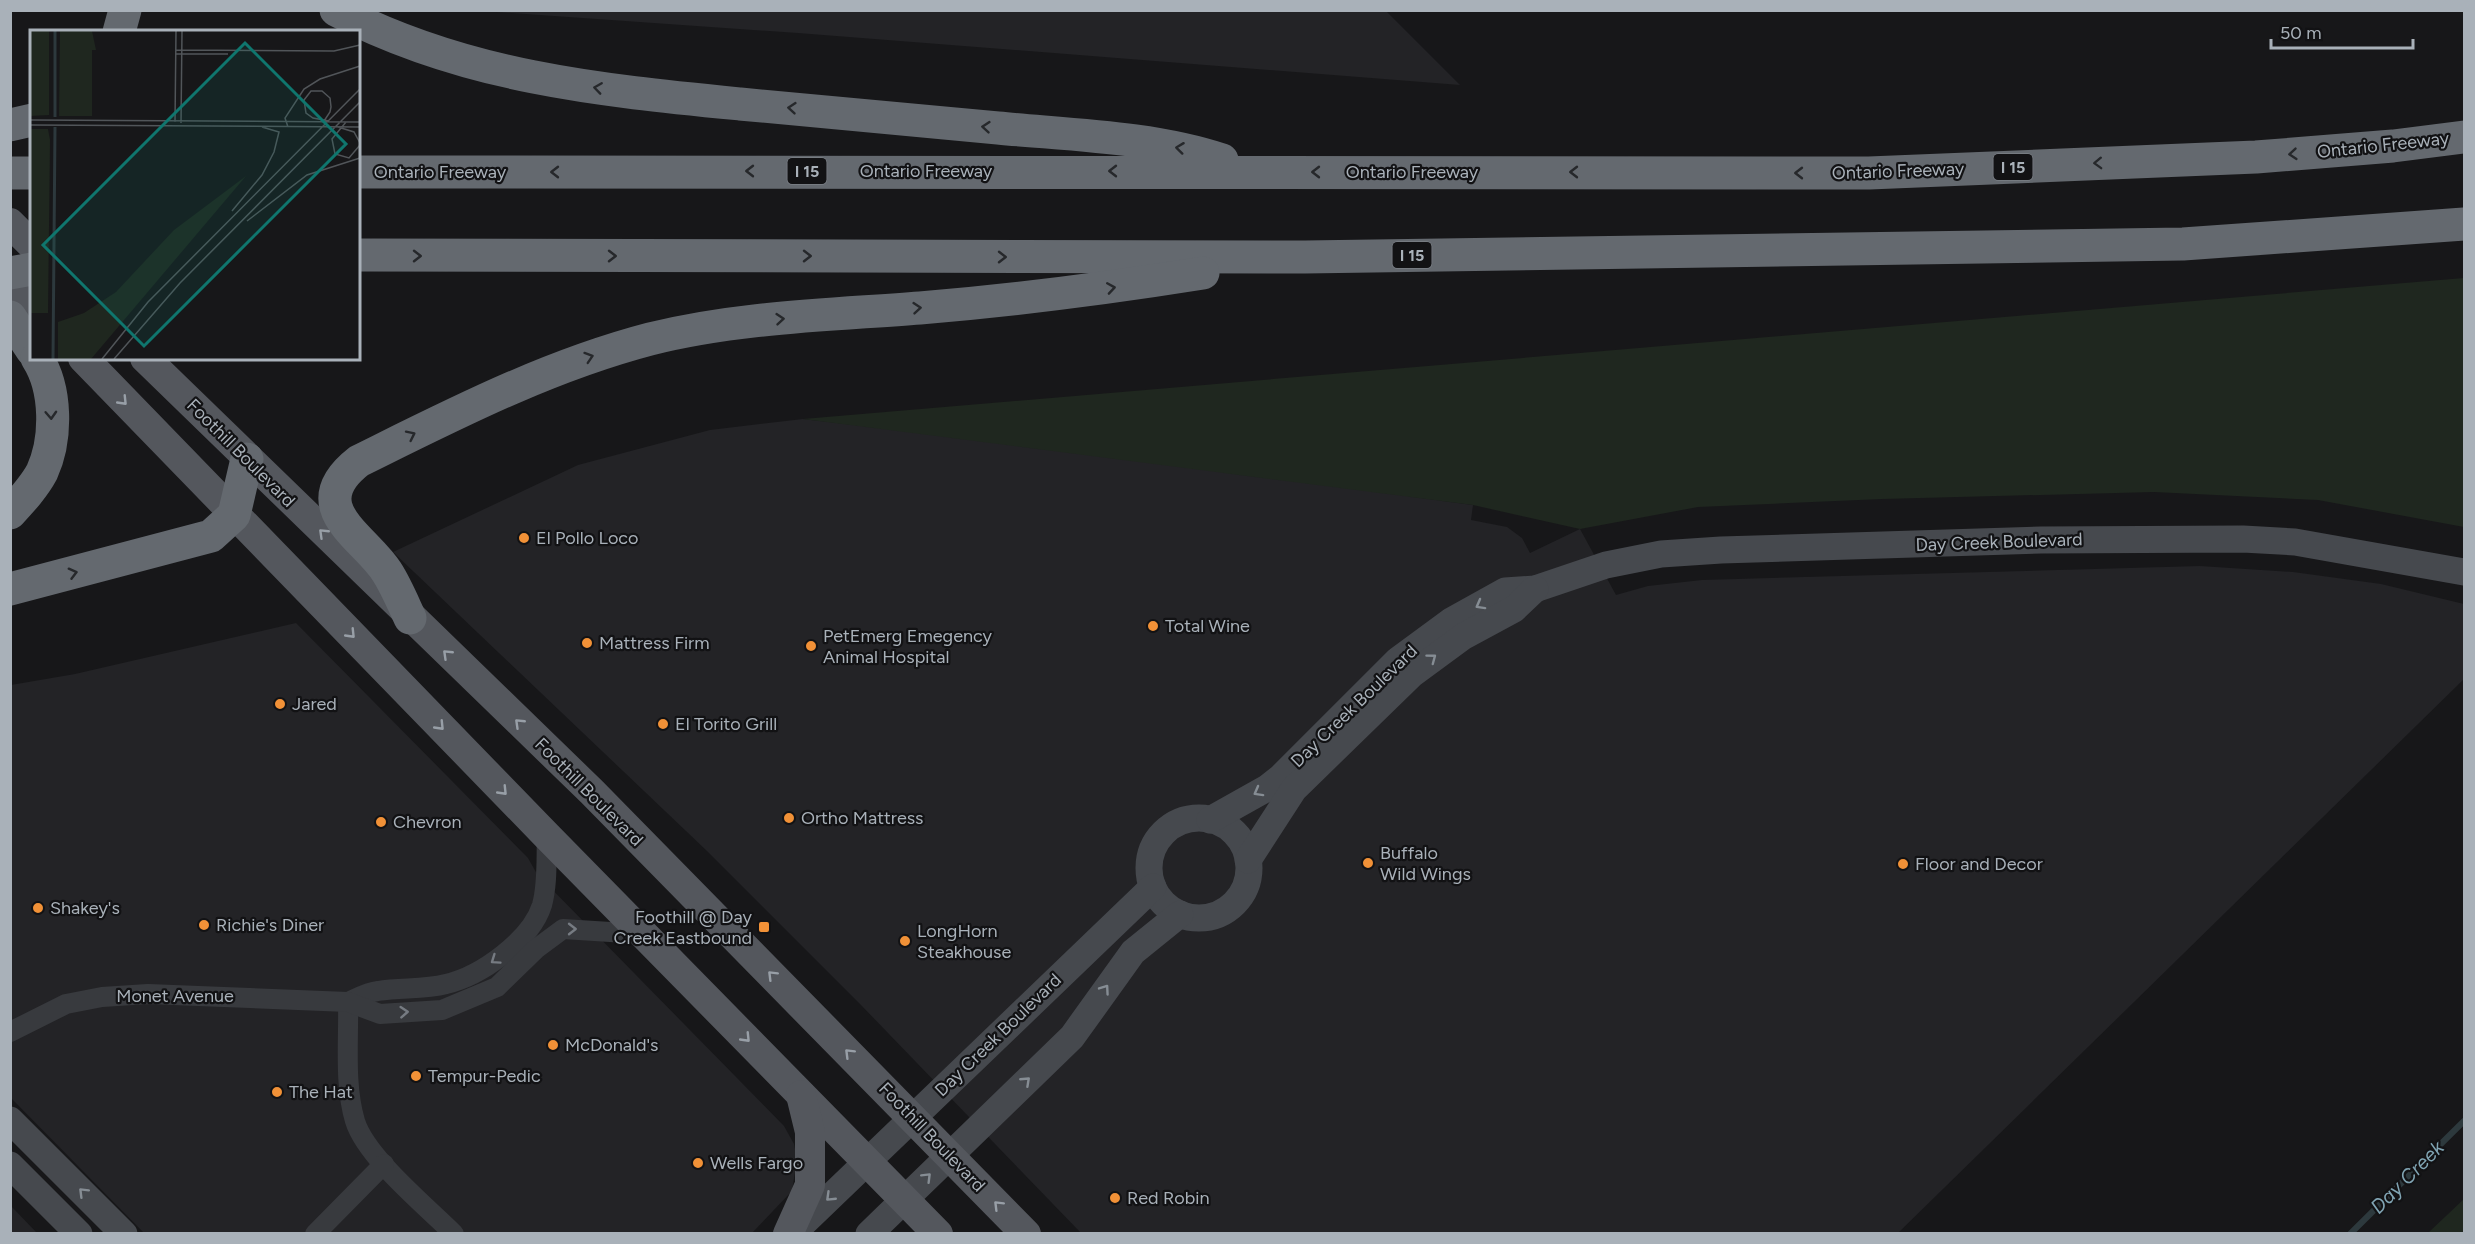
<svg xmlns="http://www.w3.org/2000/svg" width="2475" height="1244" font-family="Figtree,sans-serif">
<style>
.built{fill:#232326}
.green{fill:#1f271f}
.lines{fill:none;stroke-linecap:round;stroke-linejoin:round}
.stream{stroke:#2d393d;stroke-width:6}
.street{stroke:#383a3e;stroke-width:20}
.secondary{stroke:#46494e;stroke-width:27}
.primary{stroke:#54575d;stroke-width:30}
.highway{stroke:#64696f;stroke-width:33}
.oneway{stroke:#26282b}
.oneway2{stroke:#989fa7}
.oneway3{stroke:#868d94}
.oneway4{stroke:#767b82}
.poi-dot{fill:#f19137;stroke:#121214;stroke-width:2}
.labels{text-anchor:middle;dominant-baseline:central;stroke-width:4.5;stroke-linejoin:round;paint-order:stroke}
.shield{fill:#121214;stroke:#7c8188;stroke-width:1.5}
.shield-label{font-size:16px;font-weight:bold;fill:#a9b1b9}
.street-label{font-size:18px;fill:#a9b1b9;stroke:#121214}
.poi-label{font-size:18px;fill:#a9b1b9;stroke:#121214;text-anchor:start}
.water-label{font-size:20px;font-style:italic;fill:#80a4b3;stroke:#121214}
.inset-river{fill:none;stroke:#2d393d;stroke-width:3}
.inset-road{fill:none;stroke:#515559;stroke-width:1.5}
.view{fill:#0f766e;fill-opacity:0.15;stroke:#0f766e;stroke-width:3}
.inset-edge{fill:none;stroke:#a9b1b9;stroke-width:3}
</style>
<rect width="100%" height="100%" fill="#171719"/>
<g class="built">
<path d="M483 11H1386L1460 85 798 33Z"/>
<path d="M803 419 1101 454 1473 505 1471 520 1507 527 1522 538 1530 553 1580 529 1616 595 1648 586 1702 580 2200 566 2293 572 2381 584 2464 604V679L1898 1233H1081L861 1005 707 851 393 552 578 465 710 430Z"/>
<path d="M296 623 528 858 537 874 784 1126 794 1144 797 1159 792 1191 752 1233H144L11 1098V685L75 674Z"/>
<path d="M11 1206 37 1233H11Z"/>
</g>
<g class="green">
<path d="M2464 278V527L2318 500 2154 492 1882 499 1698 507 1580 529 1473 505 803 419Z"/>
<path d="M2464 1199V1233H2428Z"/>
</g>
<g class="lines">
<path class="stream" d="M2350 1234 2464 1121"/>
<g class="street">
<path d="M348 1002C357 998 368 992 378 991 401 987 423 990 446 984 481 976 531 940 542 905 548 883 546 859 547 836"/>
<path d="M348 1002C349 1040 344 1084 355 1121 366 1157 426 1206 454 1234"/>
<path d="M10 1032 66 1004 102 997 148 994 348 1002 380 1014 442 1010 497 987 536 949 563 929 642 934"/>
<path d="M315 1234 384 1164"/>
</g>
<g class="secondary">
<circle cx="1199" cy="868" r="50"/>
<path d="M1210 820 1267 788 1281 777 1398 660 1451 621 1505 591 1535 589 1606 565 1661 554 1721 550 2041 540 2243 539 2295 542 2464 572"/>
<path d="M1248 860 1294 789 1411 675 1464 636 1514 609 1535 589"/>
<path d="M10 1120 124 1234"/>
<path d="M10 1165 79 1234"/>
<path d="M792 1234 1153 887"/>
<path d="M869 1234 1072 1037 1133 952 1180 914"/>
</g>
<g class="primary">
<path d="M10 223 32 245"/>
<path d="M10 285 32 306"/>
<path d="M83 358 547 836 938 1234"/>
<path d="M145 358 592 792 1026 1234"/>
<path d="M788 1234 810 1185V1132L801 1095"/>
</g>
<g class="highway">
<path d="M336 10C465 77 598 90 740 104 826 112 912 120 998 128 1071 135 1153 137 1222 160"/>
<path d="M119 32 125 10"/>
<path d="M10 125 32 120"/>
<path d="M358 172 1869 173 2256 157 2393 146 2464 137"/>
<path d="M10 173H32"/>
<path d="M358 255 1305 257 2183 244 2464 224"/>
<path d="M10 273 32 269"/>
<path d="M10 317 32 350"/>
<path d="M10 513C22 500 34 487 42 472 57 439 57 389 37 358"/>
<path d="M10 589 211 536 234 515 247 459"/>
<path d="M410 618C403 603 396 586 387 572 365 537 300 507 359 461 454 414 547 366 650 339 738 317 830 315 920 308 1015 300 1109 288 1203 273"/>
</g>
</g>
<defs><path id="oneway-chevron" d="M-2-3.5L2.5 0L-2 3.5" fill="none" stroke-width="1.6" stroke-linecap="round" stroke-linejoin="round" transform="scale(1.5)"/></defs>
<g class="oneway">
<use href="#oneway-chevron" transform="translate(598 88) rotate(-172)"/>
<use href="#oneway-chevron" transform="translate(792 108) rotate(-175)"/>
<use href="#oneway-chevron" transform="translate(986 127) rotate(-175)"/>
<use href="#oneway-chevron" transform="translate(1180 148) rotate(-173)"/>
<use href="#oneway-chevron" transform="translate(2293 154) rotate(175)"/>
<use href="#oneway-chevron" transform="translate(2098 163) rotate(178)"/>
<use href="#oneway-chevron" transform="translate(750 171) rotate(180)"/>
<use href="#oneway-chevron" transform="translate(1113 171) rotate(-180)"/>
<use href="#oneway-chevron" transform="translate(555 172) rotate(180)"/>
<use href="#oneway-chevron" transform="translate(1316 172) rotate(-180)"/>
<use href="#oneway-chevron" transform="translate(1574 172) rotate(-180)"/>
<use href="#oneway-chevron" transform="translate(1799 173) rotate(-180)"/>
<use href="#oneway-chevron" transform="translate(417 256)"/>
<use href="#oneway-chevron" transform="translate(612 256)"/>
<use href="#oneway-chevron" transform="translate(807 256)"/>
<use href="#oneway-chevron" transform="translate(1002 257)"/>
<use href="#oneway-chevron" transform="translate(1111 288) rotate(-9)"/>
<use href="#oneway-chevron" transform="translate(917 308) rotate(-5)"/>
<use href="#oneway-chevron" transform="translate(780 319) rotate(-5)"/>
<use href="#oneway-chevron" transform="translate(589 357) rotate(-18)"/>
<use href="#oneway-chevron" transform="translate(51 415) rotate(87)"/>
<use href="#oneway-chevron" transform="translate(411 435) rotate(-26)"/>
<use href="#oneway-chevron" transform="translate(73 573) rotate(-15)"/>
</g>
<g class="oneway2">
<use href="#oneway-chevron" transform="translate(123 401) rotate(46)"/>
<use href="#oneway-chevron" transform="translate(323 533) rotate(-136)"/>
<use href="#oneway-chevron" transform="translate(351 634) rotate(46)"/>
<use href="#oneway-chevron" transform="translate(447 654) rotate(-136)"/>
<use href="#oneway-chevron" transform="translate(519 723) rotate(-136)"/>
<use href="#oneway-chevron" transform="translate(440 726) rotate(46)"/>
<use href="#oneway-chevron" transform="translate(503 791) rotate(46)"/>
<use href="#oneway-chevron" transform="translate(772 975) rotate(-135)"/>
<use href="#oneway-chevron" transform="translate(746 1038) rotate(46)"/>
<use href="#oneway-chevron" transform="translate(849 1053) rotate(-135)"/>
<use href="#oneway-chevron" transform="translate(998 1205) rotate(-135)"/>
</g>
<g class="oneway3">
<use href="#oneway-chevron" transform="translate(1480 605) rotate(151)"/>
<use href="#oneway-chevron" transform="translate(1432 658) rotate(-37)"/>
<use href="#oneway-chevron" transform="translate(1258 792) rotate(151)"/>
<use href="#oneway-chevron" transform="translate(1105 989) rotate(-55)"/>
<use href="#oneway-chevron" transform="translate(1026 1081) rotate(-43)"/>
<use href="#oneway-chevron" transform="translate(927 1177) rotate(-45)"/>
<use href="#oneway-chevron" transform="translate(83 1192) rotate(-135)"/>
<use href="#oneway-chevron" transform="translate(830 1197) rotate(136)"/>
</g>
<g class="oneway4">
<use href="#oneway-chevron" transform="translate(572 929)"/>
<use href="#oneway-chevron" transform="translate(495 960) rotate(145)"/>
<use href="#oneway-chevron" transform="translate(404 1012) rotate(-4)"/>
</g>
<g class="poi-dot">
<circle cx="524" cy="538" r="6"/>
<circle cx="1153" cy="626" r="6"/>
<circle cx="587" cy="643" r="6"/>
<circle cx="811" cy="646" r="6"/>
<circle cx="280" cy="704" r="6"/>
<circle cx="663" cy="724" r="6"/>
<circle cx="789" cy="818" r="6"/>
<circle cx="381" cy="822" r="6"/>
<circle cx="1368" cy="863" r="6"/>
<circle cx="1903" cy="864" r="6"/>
<circle cx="38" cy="908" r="6"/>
<circle cx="204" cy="925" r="6"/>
<rect x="758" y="921" width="12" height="12" rx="3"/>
<circle cx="905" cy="941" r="6"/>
<circle cx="553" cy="1045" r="6"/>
<circle cx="416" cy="1076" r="6"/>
<circle cx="277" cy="1092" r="6"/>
<circle cx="698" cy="1163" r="6"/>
<circle cx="1115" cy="1198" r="6"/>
</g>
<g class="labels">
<g class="shield">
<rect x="1993.5" y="154" width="39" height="26" rx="4.5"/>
<rect x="787.5" y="158" width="39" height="26" rx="4.5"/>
<rect x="1392.5" y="242" width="39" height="26" rx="4.5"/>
</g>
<g class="shield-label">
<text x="2013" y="167">I 15</text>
<text x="807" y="171">I 15</text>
<text x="1412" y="255">I 15</text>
</g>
<g class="street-label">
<text transform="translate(2383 145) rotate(-6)">Ontario Freeway</text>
<text x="926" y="171">Ontario Freeway</text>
<text transform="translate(1898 171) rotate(-2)">Ontario Freeway</text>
<text x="440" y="172">Ontario Freeway</text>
<text x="1412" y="172">Ontario Freeway</text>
<text transform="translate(241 453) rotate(45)">Foothill Boulevard</text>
<text transform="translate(1999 542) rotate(-2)">Day Creek Boulevard</text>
<text transform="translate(1354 706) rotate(-44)">Day Creek Boulevard</text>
<text transform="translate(589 792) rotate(45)">Foothill Boulevard</text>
<text x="175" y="996">Monet Avenue</text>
<text transform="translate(998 1035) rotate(-44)">Day Creek Boulevard</text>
<text transform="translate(932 1137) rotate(46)">Foothill Boulevard</text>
</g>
<g class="poi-label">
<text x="536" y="538">El Pollo Loco</text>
<text x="1165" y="626">Total Wine</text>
<text x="823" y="636">PetEmerg Emegency<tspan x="823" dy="21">Animal Hospital</tspan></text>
<text x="599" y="643">Mattress Firm</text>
<text x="292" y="704">Jared</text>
<text x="675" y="724">El Torito Grill</text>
<text x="801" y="818">Ortho Mattress</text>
<text x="393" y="822">Chevron</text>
<text x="1380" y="853">Buffalo<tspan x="1380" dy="21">Wild Wings</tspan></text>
<text x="1915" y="864">Floor and Decor</text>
<text x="50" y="908">Shakey's</text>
<text x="752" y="917" text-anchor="end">Foothill @ Day<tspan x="752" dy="21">Creek Eastbound</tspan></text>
<text x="216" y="925">Richie's Diner</text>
<text x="917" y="931">LongHorn<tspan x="917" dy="21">Steakhouse</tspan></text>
<text x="565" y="1045">McDonald's</text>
<text x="428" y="1076">Tempur-Pedic</text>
<text x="289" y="1092">The Hat</text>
<text x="710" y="1163">Wells Fargo</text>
<text x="1127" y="1198">Red Robin</text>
</g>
<g class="water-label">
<text transform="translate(2407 1177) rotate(-45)">Day Creek</text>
</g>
</g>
<g transform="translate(30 30)">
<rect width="330" height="330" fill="#171719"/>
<path d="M0 1H19V85L0 86ZM30 1H62L66 20H62V86H29ZM0 99H18L20 110 18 283H0ZM216 146 61 329H28V292L54 283 86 262 144 200Z" fill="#1f271f"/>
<path class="inset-river" d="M25 87V1M23 329 25 97"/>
<path class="inset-road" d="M146 20 304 21 330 15M146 24H198M0 90 330 92M294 91 300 82 301 77 300 68 292 61H281L274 70 276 83 283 88 299 91M145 92 146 1M316 92 302 109 305 124 319 128 330 115M151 93 152 1M0 95 330 97M258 97 255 88 274 59 290 49 330 36M308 97 324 102 330 113M202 181 232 145 244 122 249 102 232 97M217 191 277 145 330 128M72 329 118 272 330 59M84 329 150 253 330 72"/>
<path class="view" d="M215 13 316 114 114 316 13 215Z"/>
<rect width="330" height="330" class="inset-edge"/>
</g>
<rect width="2475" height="1244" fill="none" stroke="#a9b1b9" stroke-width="24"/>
<path d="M2271 39v9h142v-9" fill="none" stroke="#a9b1b9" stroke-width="3"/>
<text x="2280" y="39" font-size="18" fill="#a9b1b9" stroke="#121214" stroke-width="4.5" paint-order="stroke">50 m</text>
</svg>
